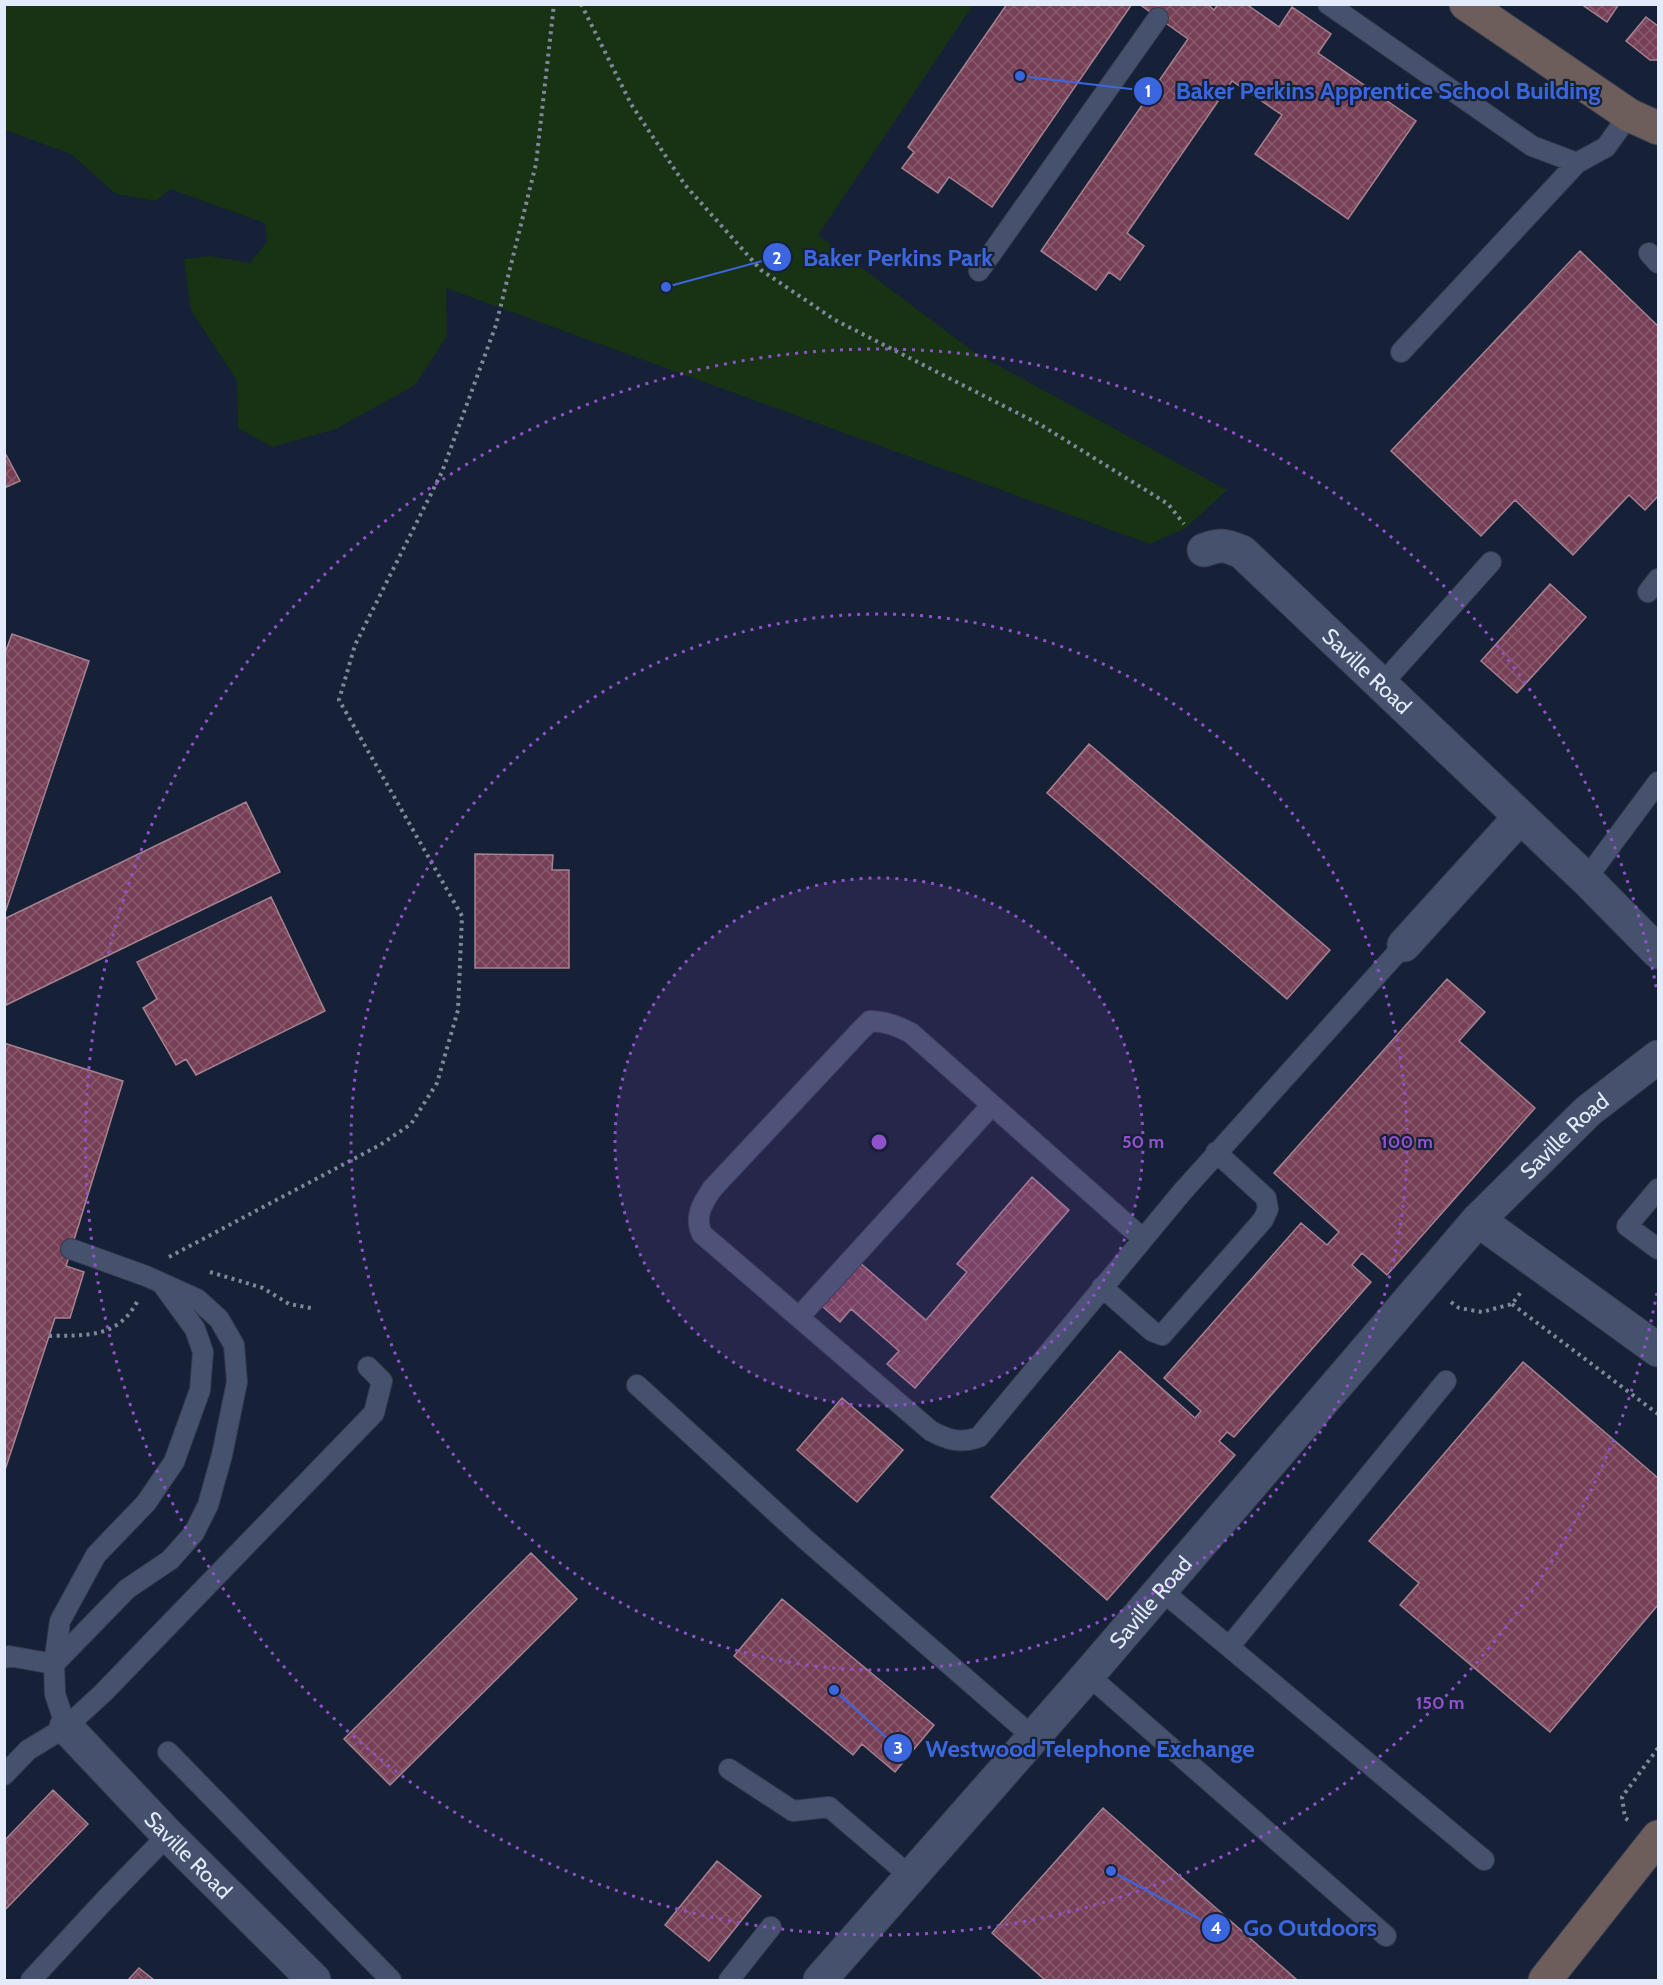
<svg xmlns="http://www.w3.org/2000/svg" width="1663" height="1985" viewBox="0 0 1663 1985" font-family="Cabin,sans-serif">
<style>
.green{fill:#173314}
.building{fill:url(#building-cross-hatch);stroke:#a68290;stroke-width:1.5}
.lines{fill:none;stroke-linecap:round;stroke-linejoin:round}
.lane-casing{stroke:#343a4f;stroke-width:22}
.street-casing{stroke:#343a4f;stroke-width:35}
.secondary-casing{stroke:#343a4f;stroke-width:35}
.path{stroke:#7f889b;stroke-width:4;stroke-dasharray:3 4.5;stroke-linecap:butt}
.lane{stroke:#46526d;stroke-width:20}
.street{stroke:#46526d;stroke-width:33}
.secondary{stroke:#6d5e5b;stroke-width:33}
.ring{fill:none;stroke:#9052cb;stroke-width:3;stroke-dasharray:3 6}
.labels{text-anchor:middle;dominant-baseline:central;stroke-width:4.5;stroke-linejoin:round;paint-order:stroke}
.street-label{font-size:22px;fill:#e3ebfb;stroke:#162037}
.centre{fill:#9052cb;stroke:#162037;stroke-width:3}
.ring-label{font-size:18px;text-anchor:middle;font-weight:bold;fill:#9052cb;stroke:#162037;stroke-width:4.5;stroke-linejoin:round;paint-order:stroke}
.leader{fill:none;stroke:#3b66dd;stroke-width:2}
.callout-dot{fill:#3b66dd;stroke:#162037;stroke-width:2}
.mark-label{font-size:18px;text-anchor:middle;font-weight:bold;fill:#fff}
.callout-label{font-size:24px;text-anchor:middle;font-weight:bold;fill:#3b66dd;stroke:#162037;stroke-width:4.5;stroke-linejoin:round;paint-order:stroke}
</style>
<defs>
<pattern id="building-cross-hatch" width="8" height="8" patternUnits="userSpaceOnUse" patternTransform="scale(1.5)"><rect width="8" height="8" fill="#763f56"/><path d="M0 0l8 8M0 8l8-8" fill="none" stroke="#895b6f"/></pattern>
</defs>
<rect width="100%" height="100%" fill="#162037"/>
<path class="green" d="M4,5H973L818,235L975,353L1227,490L1186,528L1150,544L446,288L447,336L415,385L336,429L272,447L238,428L237,381L191,310L184,259L210,256L250,263L267,242L265,223L170,189L156,201L116,194L71,154L5,130Z"/>
<path class="building" d="M1007,4H1132L992,207L949,177L938,193L902,168L914,152L908,147Z
M1139,4H1207L1214,10L1218,4H1246L1279,27L1292,7L1331,34L1318,53L1416,121L1348,219L1255,154L1282,115L1232,81L1127,233L1144,246L1120,280L1109,272L1096,290L1041,251L1188,39Z
M1581,4H1619L1607,22Z
M1646,17L1658,26V60H1650L1626,41Z
M1580,251L1658,326V496L1645,510L1629,495L1573,555L1515,500L1481,536L1391,451Z
M4,451L20,481L4,488Z
M1550,584L1586,617L1517,693L1481,661Z
M12,634L89,661L4,916V656Z
M1089,744L1330,950L1287,999L1047,793Z
M246,802L280,872L4,1006V919Z
M475,854L553,855L552,870H569V968H475Z
M271,897L325,1011L196,1075L186,1059L176,1065L143,1008L157,999L137,962Z
M1447,979L1485,1012L1459,1041L1535,1108L1387,1275L1362,1253L1352,1265L1371,1282L1234,1437L1227,1432L1219,1441L1235,1455L1107,1600L991,1497L1120,1351L1195,1418L1201,1411L1164,1378L1301,1223L1327,1245L1339,1232L1274,1173Z
M4,1043L123,1081L66,1266L84,1272L70,1318H55L4,1473Z
M1032,1177L1069,1210L915,1388L887,1364L899,1351L851,1309L840,1322L822,1306L859,1262L926,1320L967,1272L957,1264Z
M1523,1362L1658,1478V1605L1550,1732L1400,1605L1419,1583L1369,1541Z
M842,1398L903,1450L857,1502L797,1450Z
M531,1553L577,1599L390,1785L344,1739Z
M782,1599L934,1725L895,1772L862,1744L853,1755L734,1656Z
M53,1790L88,1824L4,1911V1841Z
M1103,1808L1297,1980H1045L992,1933Z
M717,1861L761,1896L709,1961L665,1925Z
M139,1968L154,1980H128Z"/>
<g class="lines">
<g class="lane-casing">
<path id="lane" d="M1328,4L1532,146L1577,163L1606,147L1629,115
M1649,253L1658,263
M979,271L1158,18
M1401,352L1577,163
M1648,592L1658,579
M1382,684L1491,562
M1586,879L1658,782
M1658,1189L1627,1226L1658,1249
M1142,1238L911,1033C898,1026 885,1021 870,1021L859,1032L712,1189C702,1204 694,1217 702,1234L931,1431C948,1440 961,1444 979,1437L1183,1191L1404,945
M1102,1287L1152,1331L1162,1335L1263,1220L1268,1209L1266,1198L1216,1152
M799,1317L992,1105
M637,1385L805,1539L1033,1737
M1161,1590L1484,1860
M1229,1647L1446,1381
M4,1658L9,1656L54,1664
M54,1664L127,1589L170,1560L194,1533L208,1505L222,1455L237,1382L234,1345L219,1319L197,1299L146,1276L71,1249
M1088,1675L1386,1936
M66,1727L55,1694L54,1664L60,1621L96,1555L146,1503L174,1462L200,1390L203,1352L195,1329L163,1285
M168,1752L391,1980
M729,1769L793,1811L829,1807L911,1877
M4,1775L28,1750L66,1727L103,1693L374,1413L382,1381L368,1367
M31,1980L105,1900L168,1835
M729,1980L771,1927"/>
</g>
<g class="street-casing">
<g id="street">
<path id="s1" d="M1204,550C1221,544 1225,545 1242,552L1586,879L1658,952"/>
<path d="M1404,945L1520,817"/>
<path d="M1478,1220L1658,1350"/>
<path id="s2" d="M66,1727L168,1835L314,1980"/>
<path id="s3" d="M820,1980L1088,1675L1478,1220L1588,1111L1658,1057"/>
</g>
</g>
<g class="secondary-casing">
<path id="secondary" d="M1466,4L1629,115L1658,128
M1545,1980L1658,1837"/>
</g>
<path class="path" d="M581,4L631,104L685,185L761,270L835,320L1041,425L1168,504L1184,524
M169,1257L380,1145L411,1124L437,1083L458,1010L462,916L339,700L355,645L442,472L496,325L536,164L554,4
M210,1272L263,1288L289,1304L311,1308
M1451,1302L1459,1308L1482,1312L1512,1304L1521,1292
M1512,1304L1658,1414
M49,1336C85,1335 117,1339 137,1302
M1628,1820L1625,1818L1622,1797L1658,1748"/>
<use href="#lane" class="lane"/>
<use href="#street" class="street"/>
<use href="#secondary" class="secondary"/>
</g>
<circle cx="879" cy="1142" r="264" fill="#9052cb" fill-opacity=".12"/>
<g class="ring">
<circle cx="879" cy="1142" r="264"/>
<circle cx="879" cy="1142" r="528"/>
<path d="M1657 1293A793 793 0 1 1 1657 991"/>
</g>
<g class="labels">
<g class="street-label">
<text stroke="none"><textPath href="#s1" startOffset="212">Saville Road</textPath></text>
<text stroke="none"><textPath href="#s3" startOffset="1126">Saville Road</textPath></text>
<text stroke="none"><textPath href="#s3" startOffset="502">Saville Road</textPath></text>
<text stroke="none"><textPath href="#s2" startOffset="177">Saville Road</textPath></text>
</g>
</g>
<circle cx="879" cy="1142" r="9" class="centre"/>
<g class="ring-label">
<text x="1143" y="1148">50 m</text>
<text x="1407" y="1148">100 m</text>
<text x="1440" y="1709">150 m</text>
</g>
<path class="leader" d="M1020 76L1148 91M666 287L777 257M834 1690L898 1748M1111 1871L1216 1928"/>
<g class="callout-dot">
<circle cx="1020" cy="76" r="6"/>
<circle cx="666" cy="287" r="6"/>
<circle cx="834" cy="1690" r="6"/>
<circle cx="1111" cy="1871" r="6"/>
<circle cx="1148" cy="91" r="15"/>
<circle cx="777" cy="257" r="15"/>
<circle cx="898" cy="1748" r="15"/>
<circle cx="1216" cy="1928" r="15"/>
</g>
<g class="mark-label">
<text x="1148" y="97">1</text>
<text x="777" y="264">2</text>
<text x="898" y="1754">3</text>
<text x="1216" y="1934">4</text>
</g>
<g class="callout-label">
<text x="1388" y="99">Baker Perkins Apprentice School Building</text>
<text x="898" y="266">Baker Perkins Park</text>
<text x="1090" y="1757">Westwood Telephone Exchange</text>
<text x="1310" y="1936">Go Outdoors</text>
</g>
<rect width="1663" height="1985" fill="none" stroke="#e3ebfb" stroke-width="12"/>
</svg>
